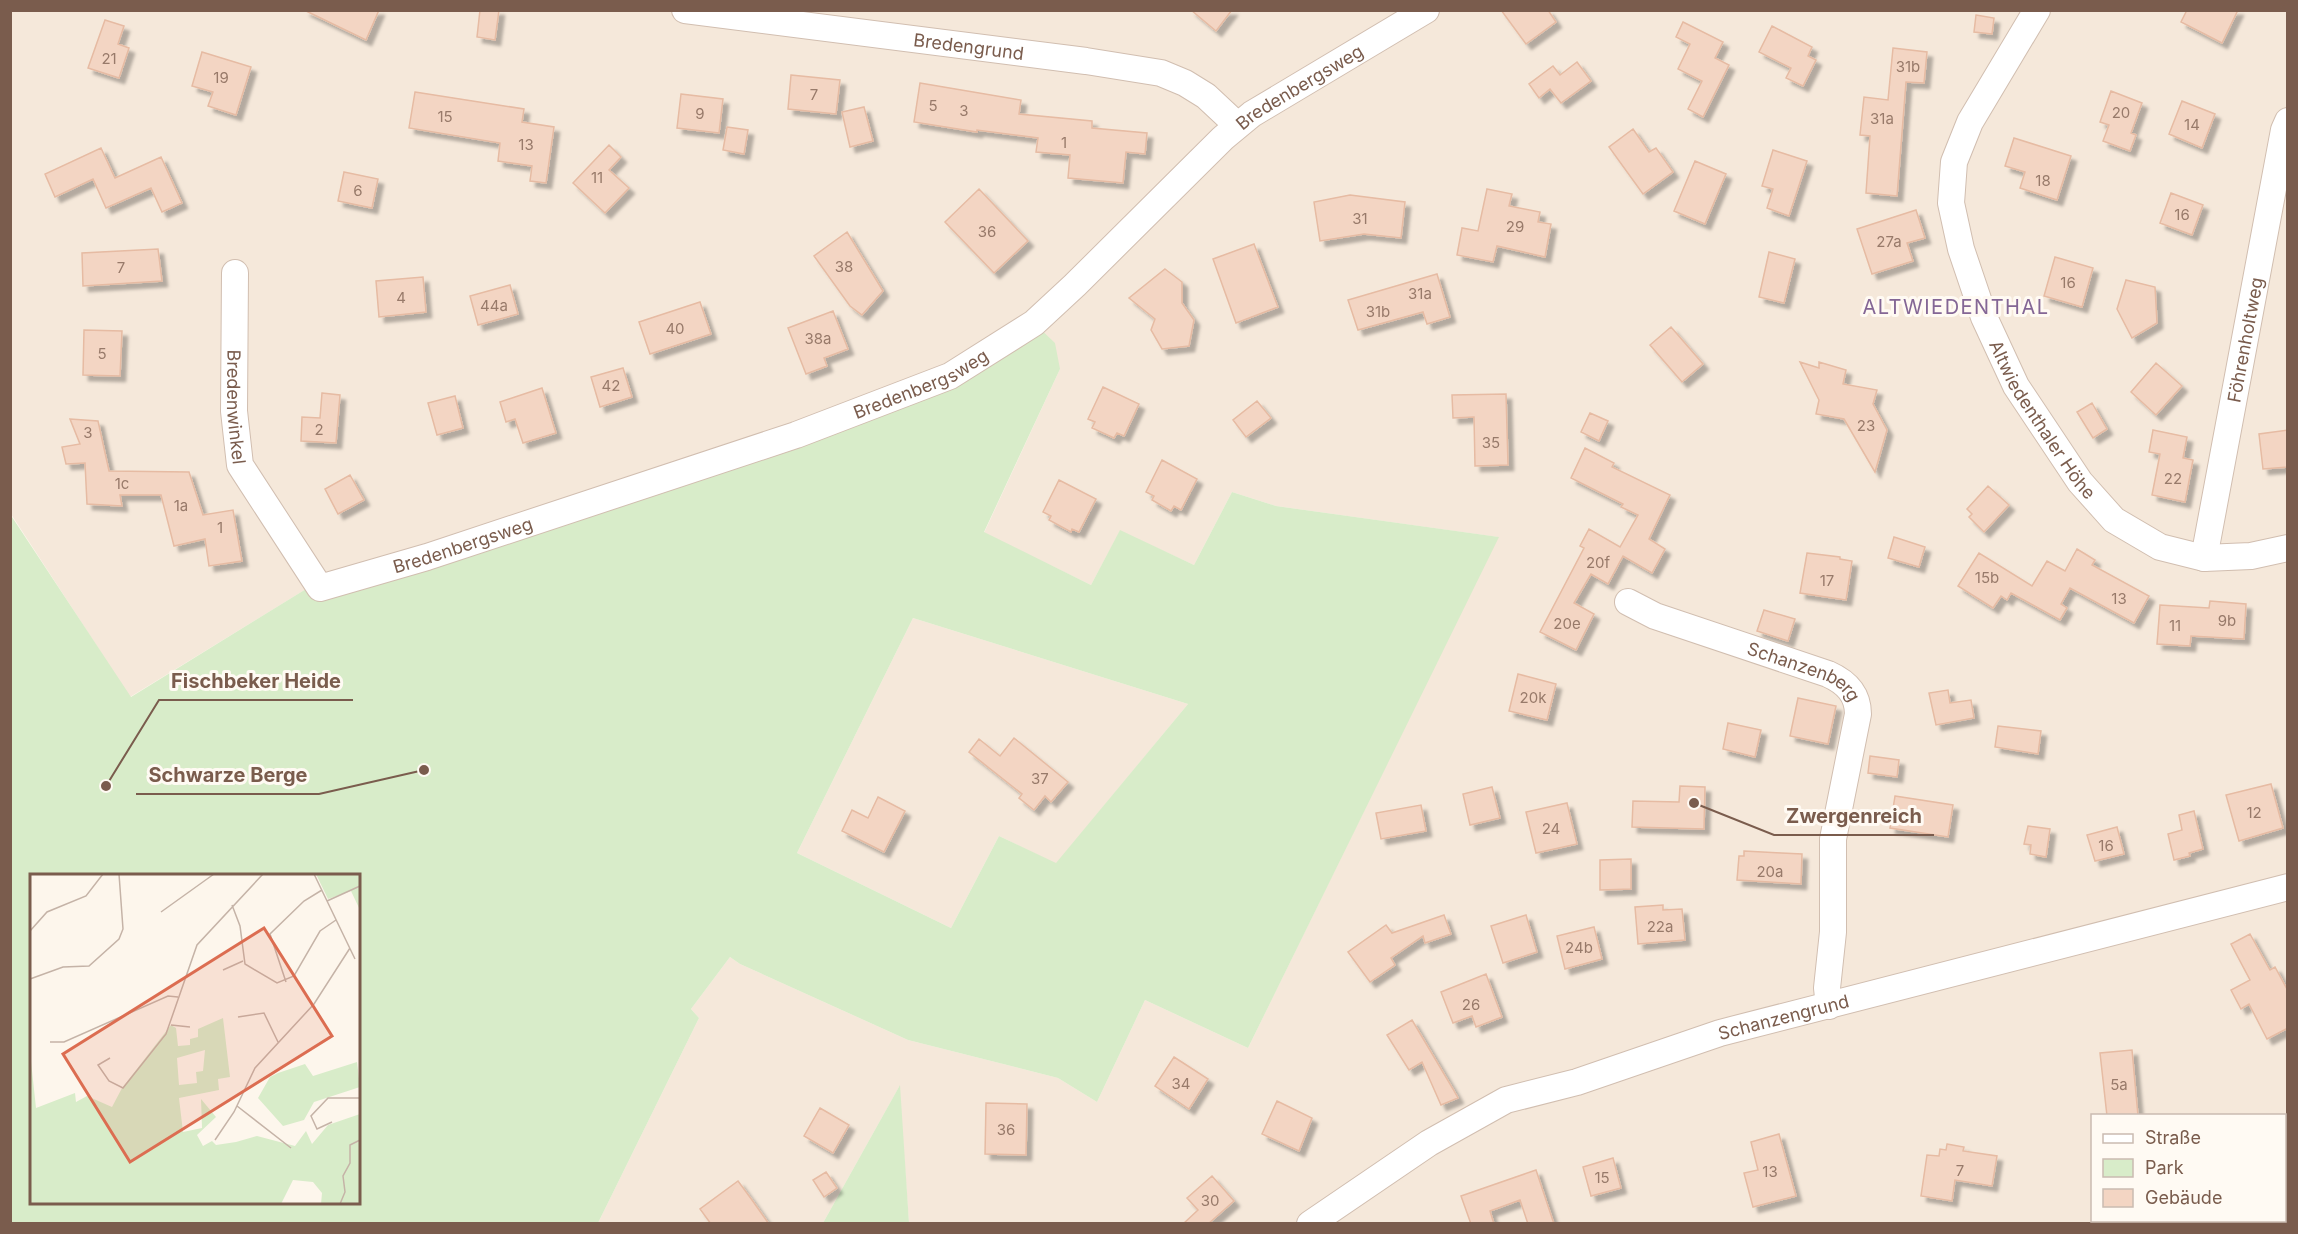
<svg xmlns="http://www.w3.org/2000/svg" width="2298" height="1234" viewBox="0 0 2298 1234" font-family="Inter,sans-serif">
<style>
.residential{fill:#f5e8da;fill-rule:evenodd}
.green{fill:#d8ecc9;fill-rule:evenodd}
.building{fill:#f3d5c3;stroke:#e6bba3;stroke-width:1.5;filter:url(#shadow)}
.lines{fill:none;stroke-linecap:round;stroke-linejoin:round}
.minor-casing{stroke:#d1beb0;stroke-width:28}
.minor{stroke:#fff;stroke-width:26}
.labels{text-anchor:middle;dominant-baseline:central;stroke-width:6;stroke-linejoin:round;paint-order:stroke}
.number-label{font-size:15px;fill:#987a6a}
.street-label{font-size:18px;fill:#7a5c4d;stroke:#fffaf3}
.neighbourhood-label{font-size:20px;letter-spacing:1.5px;fill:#846695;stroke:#fffaf3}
.inset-road{fill:none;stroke:#c5b3a7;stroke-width:1.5}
.view{fill:#dc6d51;fill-opacity:0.15;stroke:#dc6d51;stroke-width:3}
.inset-edge{fill:none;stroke:#7a5c4d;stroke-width:3}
.leader{fill:none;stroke:#7a5c4d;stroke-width:2}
.callout-dot{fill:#7a5c4d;stroke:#fffaf3;stroke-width:2}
.callout-label{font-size:20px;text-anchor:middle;font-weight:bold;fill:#7a5c4d;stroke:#fffaf3;stroke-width:6;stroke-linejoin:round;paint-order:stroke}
</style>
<defs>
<filter id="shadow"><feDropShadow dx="5.5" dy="5.5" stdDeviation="1.5" flood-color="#0004"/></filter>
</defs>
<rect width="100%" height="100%" fill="#fdf6ec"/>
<path class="residential" d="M10,11H2287V1223H909L899,1087L823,1223H598L699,1018L691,1009L730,957L740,964L908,1040L1058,1078L1097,1102L1145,1000L1248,1048L1498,537L1276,506L1232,492L1194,565L1120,531L1091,585L984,533L1060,369L950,376L306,589L130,697L11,514ZM2092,1116H2284V1220H2092Z
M913,618L1188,704L1056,864L999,836L951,928L797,853Z"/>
<path class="green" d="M1034,323L1055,343L1060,369L984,532L1091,585L1120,530L1194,565L1232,492L1276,506L1499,537L1248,1048L1145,1000L1097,1102L1058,1078L908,1040L740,964L730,957L691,1009L699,1018L598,1223L11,1224L10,514L131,697L306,589L950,376ZM913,618L1188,704L1056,863L999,836L951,928L797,853ZM32,876H358V1202H32Z
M900,1085L909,1223H823Z"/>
<path class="building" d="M304,10H379L366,40Z
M480,10H499L495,40L477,37Z
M1191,10H1232L1216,31Z
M1501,10H1548L1556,22L1526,44Z
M2187,10H2238L2222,43L2181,22Z
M1976,15L1994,18L1992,34L1974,32Z
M105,20L124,26L118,44L129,48L119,78L88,68Z
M1683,22L1723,42L1715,58L1729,65L1703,117L1688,109L1702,81L1678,69L1690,44L1676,37Z
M1772,26L1812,47L1808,56L1816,60L1803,86L1786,78L1791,68L1759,52Z
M1893,48L1927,52L1924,83L1906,82L1897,196L1866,193L1870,136L1860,135L1864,97L1888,100Z
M202,52L251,67L236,115L208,106L213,92L192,86Z
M1577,62L1591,81L1561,103L1550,89L1539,98L1529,84L1553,66L1560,75Z
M791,75L840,80L836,114L788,109Z
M920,83L1021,100L1019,114L1092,121V128L1147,133L1145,154L1126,152L1123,183L1068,178L1070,155L1036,152L1038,138L977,130V132L914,122Z
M2111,91L2142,103L2131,133L2136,135L2130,151L2103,141L2109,125L2100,122Z
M415,92L524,109L522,122L554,127L546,183L530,181L532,166L498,161L500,143L409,128Z
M681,94L723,99L719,133L677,128Z
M2182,101L2215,114L2202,148L2169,134Z
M864,107L873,141L850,147L842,112Z
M727,127L748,130L744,154L723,150Z
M1633,129L1649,152L1656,148L1673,172L1643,194L1609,147Z
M2014,138L2071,156L2057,200L2020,188L2025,172L2005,166Z
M609,145L621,157L609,170L629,188L605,213L573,183Z
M101,148L115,178L161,157L182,203L162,212L151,188L106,208L93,179L55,197L45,174Z
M1773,150L1807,161L1789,216L1767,208L1773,189L1762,186Z
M1695,161L1726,174L1705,224L1674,211Z
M344,172L378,179L372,208L338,201Z
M979,189L1028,241L994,273L945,222Z
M1487,189L1512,194L1509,206L1540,212L1538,222L1551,224L1545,257L1497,246L1493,262L1457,255L1462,228L1478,231Z
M2171,193L2203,205L2192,235L2160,223Z
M1350,195L1405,202L1401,238L1364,234L1320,241L1314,202Z
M1916,210L1925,238L1907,243L1913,261L1872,274L1857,229Z
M847,232L883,291L862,315L850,306L814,256Z
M1254,244L1278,307L1236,323L1213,259Z
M158,249L162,281L83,286L82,253Z
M1769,252L1795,259L1784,303L1759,297Z
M2055,257L2093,268L2082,307L2044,296Z
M1165,269L1182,282V303L1194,320L1189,346L1162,349L1151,330L1155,319L1129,298Z
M1437,274L1450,317L1427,324L1423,312L1358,330L1348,300Z
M423,277L426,312L379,317L376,281Z
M2126,280L2155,287L2157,323L2132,338L2117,309Z
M510,285L518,314L478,325L470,296Z
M700,302L711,334L650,354L639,322Z
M833,311L848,349L824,358L827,366L806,374L788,328Z
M1671,327L1703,364L1682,382L1650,345Z
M84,330L122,331L120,376L83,375Z
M1800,362L1819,368V362L1846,370L1843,384L1877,390L1873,404L1887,430L1875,472L1844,419L1816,414L1819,400Z
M2156,363L2182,386L2156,415L2131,392Z
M623,368L632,397L600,407L591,377Z
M1103,387L1139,404L1124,436L1117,433L1114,438L1092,428L1095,422L1088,419Z
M542,388L556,433L523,443L515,419L506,422L500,402Z
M322,393L340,395L336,443L301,441L302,417L320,418Z
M1506,394L1508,465L1475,466L1474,417L1453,418L1452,395Z
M455,396L463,428L437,435L428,403Z
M1257,401L1271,418L1246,437L1233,420Z
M2092,403L2107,429L2093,438L2077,412Z
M1590,413L1608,421L1599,441L1581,432Z
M70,419L98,421L109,471L189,472L203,515L233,510L242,561L209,566L205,539L174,546L161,495H120L122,506L87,504L85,463L66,464L62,447L80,444Z
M2153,430L2187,437L2183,458L2193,460L2185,502L2152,495L2160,454L2149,452Z
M2288,430V467L2263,469L2259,434Z
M1585,448L1614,463L1612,467L1670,495L1649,539L1665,549L1652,573L1623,556L1608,584L1591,574L1574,603L1594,614L1576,650L1540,632L1584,548L1580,546L1589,529L1620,547L1638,515L1621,507L1623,504L1571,478Z
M1162,460L1197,479L1181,510L1174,506L1171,511L1152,500L1154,496L1146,492Z
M350,475L364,500L338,514L325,489Z
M1059,480L1096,499L1079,532L1072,529L1071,532L1049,520L1051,516L1043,512Z
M1988,486L2009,505L1984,532L1969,517L1972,514L1967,509Z
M1894,537L1925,547L1919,567L1888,558Z
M2077,549L2095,560L2092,565L2149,596L2134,623L2070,588L2061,604L2067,608L2060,620L2011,593L2007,600L2001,596L1993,608L1958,586L1979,553L2032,586L2047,561L2065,571Z
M1807,553L1840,557V559L1852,561L1846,600L1800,593Z
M2210,601L2246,604L2244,639L2191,636L2190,646L2157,644L2160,605L2209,608Z
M1764,610L1795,619L1788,641L1757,631Z
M1518,674L1556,684L1547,720L1509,711Z
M1948,690L1950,703L1971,700L1974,718L1936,725L1929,693Z
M1798,698L1836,706L1828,744L1790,736Z
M1728,723L1761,730L1755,757L1723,749Z
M1998,726L2041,731L2038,754L1995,747Z
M1014,738L1068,782L1051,802L1045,796L1034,810L1019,798L1022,794L969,752L979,739L1000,756Z
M1870,756L1899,760L1897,777L1868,773Z
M2271,784L2283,828L2239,841L2226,795Z
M1680,786L1705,787L1704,829L1632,827L1633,801L1679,802Z
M1492,787L1500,818L1470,825L1463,794Z
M1895,796L1953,805L1948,837L1890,828Z
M878,797L905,811L884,852L842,831L852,810L868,818Z
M1567,803L1577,844L1536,853L1526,812Z
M1421,805L1426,831L1381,839L1376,813Z
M2194,811L2203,849L2189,853L2190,856L2174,860L2168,834L2182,830L2179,815Z
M2028,826L2050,829L2046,857L2030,854L2031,845L2024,844Z
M2117,827L2124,854L2095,861L2087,835Z
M1744,851L1802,854L1801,884L1737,880L1739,856H1744Z
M1631,859V889L1600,890V860Z
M1663,905V910L1682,909L1685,940L1638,944L1635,907Z
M1444,915L1451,934L1425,943L1423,936L1391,958L1395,965L1370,982L1348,952L1386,925L1392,933Z
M1526,915L1537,952L1503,963L1491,926Z
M1594,927L1602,959L1565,969L1557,936Z
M2250,934L2270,970L2275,967L2288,991V1028L2267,1039L2249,1004L2241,1009L2231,990L2250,980L2231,944Z
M1486,974L1502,1017L1476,1027L1472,1016L1453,1023L1441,992Z
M1412,1020L1453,1089L1458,1098L1441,1105L1422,1062L1409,1070L1387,1035Z
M2132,1050L2138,1116H2107L2100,1053Z
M1174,1057L1208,1079L1189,1109L1155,1086Z
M1277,1101L1312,1118L1299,1151L1262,1134Z
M986,1103L1027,1104L1026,1155L985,1154Z
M820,1108L849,1125L833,1153L804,1136Z
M1779,1134L1796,1196L1753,1207L1744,1173L1758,1170L1751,1142Z
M1947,1144L1964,1147L1963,1151L1997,1156L1992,1186L1955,1180L1952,1201L1921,1196L1927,1155L1939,1156L1940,1149L1946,1150Z
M1613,1158L1621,1188L1591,1196L1583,1167Z
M1536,1170L1554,1224H1528L1520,1200L1490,1211L1494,1224H1471L1461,1196Z
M826,1172L837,1188L824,1197L813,1180Z
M1212,1176L1234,1201L1208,1224H1183L1198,1210L1187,1198Z
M738,1181L752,1200L769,1224H711L700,1209Z"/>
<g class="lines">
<g class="minor-casing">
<g id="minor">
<path id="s1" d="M685,10L1086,61L1161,73L1185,83L1206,96L1237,125"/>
<path id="s2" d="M2037,10L1970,122L1954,162L1951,203L1961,249L1984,317L2016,386L2080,482L2114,520L2160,547L2204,558L2251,556L2288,548"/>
<path id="s3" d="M235,273L234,411L240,465L320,588L427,557L796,435L950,376L1034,323L1075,285L1223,138L1252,114L1426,10"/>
<path id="s4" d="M2204,558L2284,130L2288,121"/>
<path id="s5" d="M1628,602L1655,616L1828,674C1846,682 1858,694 1858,714L1833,839V932L1827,988L1829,1006"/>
<path id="s6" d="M1310,1224L1429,1143L1506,1100L1577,1082L1720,1033L2288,887"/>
</g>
</g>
<use href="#minor" class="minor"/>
</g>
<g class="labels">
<g class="number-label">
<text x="109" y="58">21</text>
<text x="1908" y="66">31b</text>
<text x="221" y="77">19</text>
<text x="814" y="94">7</text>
<text x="933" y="105">5</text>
<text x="964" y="110">3</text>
<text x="2121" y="112">20</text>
<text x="700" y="113">9</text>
<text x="445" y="116">15</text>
<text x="1882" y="118">31a</text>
<text x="2192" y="124">14</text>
<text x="1064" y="142">1</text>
<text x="526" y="144">13</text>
<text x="597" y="177">11</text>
<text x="2043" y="180">18</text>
<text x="358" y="190">6</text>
<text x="2182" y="214">16</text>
<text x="1360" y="218">31</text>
<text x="1515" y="226">29</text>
<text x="987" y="231">36</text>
<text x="1889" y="241">27a</text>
<text x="844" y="266">38</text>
<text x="121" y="267">7</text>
<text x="2068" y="282">16</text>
<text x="1420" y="293">31a</text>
<text x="401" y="297">4</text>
<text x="494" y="305">44a</text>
<text x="1378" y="311">31b</text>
<text x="675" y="328">40</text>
<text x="818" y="338">38a</text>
<text x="102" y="353">5</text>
<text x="611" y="385">42</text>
<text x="1866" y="425">23</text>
<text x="319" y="429">2</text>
<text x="88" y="432">3</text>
<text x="1491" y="442">35</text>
<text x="2173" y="478">22</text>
<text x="122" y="483">1c</text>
<text x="181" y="505">1a</text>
<text x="220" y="527">1</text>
<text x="1598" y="562">20f</text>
<text x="1987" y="577">15b</text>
<text x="1827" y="580">17</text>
<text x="2119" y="598">13</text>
<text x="2227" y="620">9b</text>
<text x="1567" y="623">20e</text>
<text x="2175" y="625">11</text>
<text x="1533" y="697">20k</text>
<text x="1040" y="778">37</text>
<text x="2254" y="812">12</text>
<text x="1551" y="828">24</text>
<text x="2106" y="845">16</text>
<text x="1770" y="871">20a</text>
<text x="1660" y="926">22a</text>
<text x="1579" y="947">24b</text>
<text x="1471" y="1004">26</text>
<text x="1181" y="1083">34</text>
<text x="2119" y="1084">5a</text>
<text x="1006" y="1129">36</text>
<text x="1960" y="1170">7</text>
<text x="1770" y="1171">13</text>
<text x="1602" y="1177">15</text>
<text x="1210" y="1200">30</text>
</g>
<g class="street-label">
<text stroke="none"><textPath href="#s1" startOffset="286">Bredengrund</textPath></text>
<text stroke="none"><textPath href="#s3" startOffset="1460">Bredenbergsweg</textPath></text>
<text stroke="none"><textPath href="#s4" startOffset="222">Föhrenholtweg</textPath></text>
<text stroke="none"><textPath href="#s3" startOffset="974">Bredenbergsweg</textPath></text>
<text stroke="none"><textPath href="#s3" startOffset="134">Bredenwinkel</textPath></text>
<text stroke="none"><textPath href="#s2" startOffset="452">Altwiedenthaler Höhe</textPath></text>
<text stroke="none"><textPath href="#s3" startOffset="488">Bredenbergsweg</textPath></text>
<text stroke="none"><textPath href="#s5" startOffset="190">Schanzenberg</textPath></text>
<text stroke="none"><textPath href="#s6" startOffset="522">Schanzengrund</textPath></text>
</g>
<g class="neighbourhood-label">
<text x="1956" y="307">ALTWIEDENTHAL</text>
</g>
</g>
<g transform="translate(30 874)">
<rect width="330" height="330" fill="#fdf6ec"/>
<path d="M286,0H330V36L321,17L298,25ZM193,144L200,203L188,205L189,216L149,224L153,258L172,254L171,225L186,243L167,261L173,272L182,267L186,271L206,268L227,262L265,272L276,257L282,270L298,251L330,240V330H291L292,319L283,308L263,306L251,330H0V178L6,234L45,219L46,228L57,222L82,233L92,214L141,151L146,154L148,172L160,171V165L168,163V155ZM175,176L173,197L166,198L167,209L149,211L147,184ZM327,188L330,213L284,228L274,246L253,252L228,224L240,203L248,199L275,190L283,202Z" fill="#d8ecc9" fill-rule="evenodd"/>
<path class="inset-road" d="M284,0L325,85M297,27L330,12M202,31L210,52L215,90L247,109L264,102L290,57L306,46M131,38L184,0M0,57L17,38L56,22L73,0M193,96L213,87M0,105L33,93L59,92L89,65L93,55L89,0M256,108L240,60L274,27L292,16M208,143L234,139L248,168M141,151L160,153M20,168H34L138,122L148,123M80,184L68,191L79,207L93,214L136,160L167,71L233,0M207,232L261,274M302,248L287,255L281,242L298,224H330M185,266L204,238L225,194L284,130L320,74M310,330L315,318L313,302L320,289V271L330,266"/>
<path class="view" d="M234,54L302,162L100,288L33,180Z"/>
<rect width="330" height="330" class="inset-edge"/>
</g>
<path class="leader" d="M106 786L159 700H353M424 770L319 794H136M1694 803L1774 835H1934"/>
<g class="callout-dot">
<circle cx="106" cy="786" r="6"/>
<circle cx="424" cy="770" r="6"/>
<circle cx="1694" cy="803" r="6"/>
</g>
<g class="callout-label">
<text x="256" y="688">Fischbeker Heide</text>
<text x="228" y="782">Schwarze Berge</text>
<text x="1854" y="823">Zwergenreich</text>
</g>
<rect width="2298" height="1234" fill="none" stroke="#7a5c4d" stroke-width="24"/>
<rect x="2091" y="1114" width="195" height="108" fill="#fffaf3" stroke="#cabbb1" stroke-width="1.5"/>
<rect x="2103" y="1134" width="30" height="9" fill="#ffffff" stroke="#cabbb1" stroke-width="1.5"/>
<text x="2145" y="1144" font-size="18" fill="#7a5c4d">Straße</text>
<rect x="2103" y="1159" width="30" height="18" fill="#d8ecc9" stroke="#cabbb1" stroke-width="1.5"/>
<text x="2145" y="1174" font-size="18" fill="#7a5c4d">Park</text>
<rect x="2103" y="1189" width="30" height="18" fill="#f3d5c3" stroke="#cabbb1" stroke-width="1.5"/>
<text x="2145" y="1204" font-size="18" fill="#7a5c4d">Gebäude</text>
</svg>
